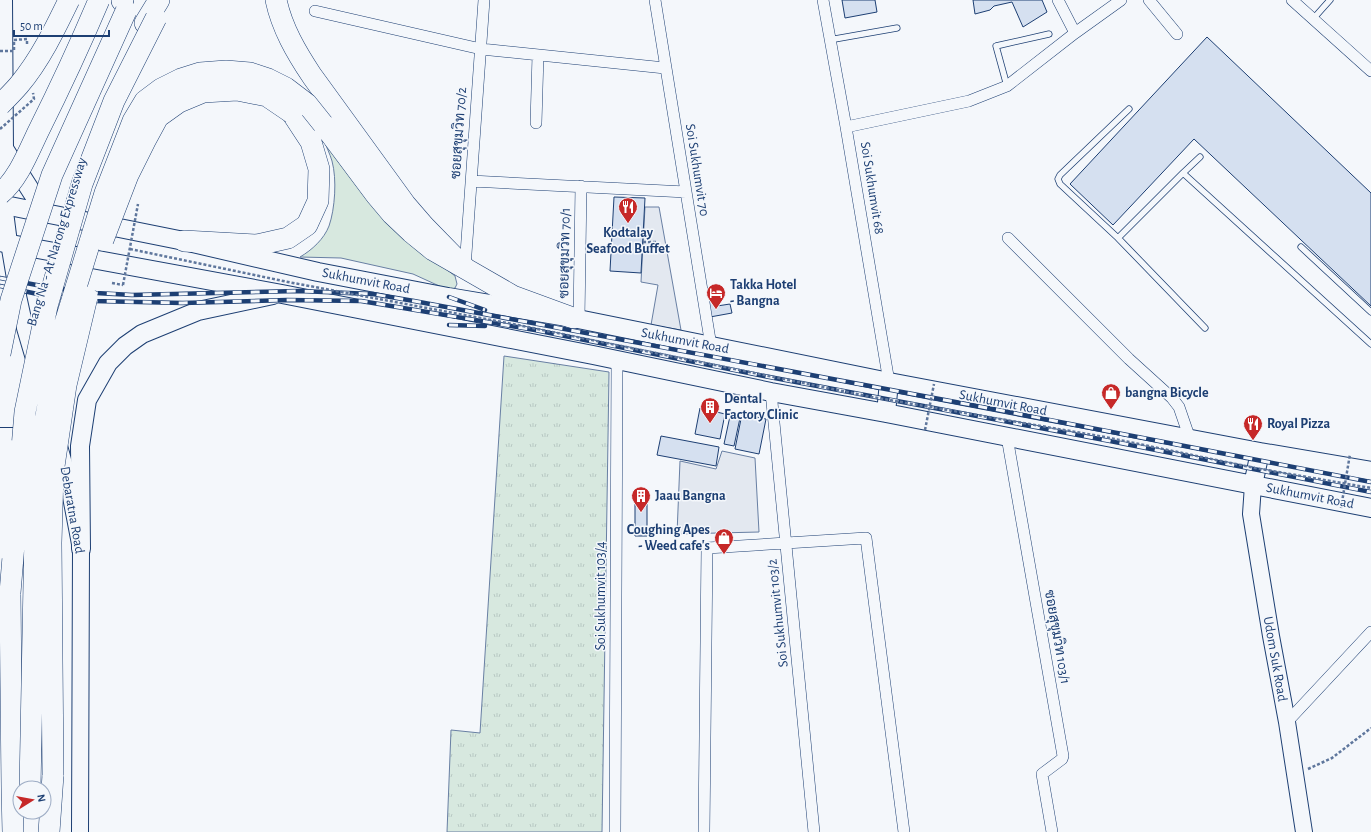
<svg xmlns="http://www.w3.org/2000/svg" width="1371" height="832" viewBox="0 0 1371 832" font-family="'Alegreya Sans',Sarabun,sans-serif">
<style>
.grass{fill:url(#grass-tufts);stroke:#687fa3}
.park{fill:#d7e8df;stroke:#687fa3}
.parking{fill:#e3e8f0;stroke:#687fa3}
.building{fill:#d5e0f0;stroke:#1d3f73}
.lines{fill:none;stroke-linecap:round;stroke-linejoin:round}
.lane-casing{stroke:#1d3f73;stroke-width:7}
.street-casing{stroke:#1d3f73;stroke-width:12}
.secondary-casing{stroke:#1d3f73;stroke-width:18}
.primary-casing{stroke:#1d3f73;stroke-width:20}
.highway-casing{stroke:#1d3f73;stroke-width:22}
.path{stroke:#5e769c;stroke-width:2.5;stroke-dasharray:3 2;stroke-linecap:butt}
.lane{stroke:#f4f7fb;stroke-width:5.5}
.street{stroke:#f4f7fb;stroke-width:11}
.secondary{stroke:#f4f7fb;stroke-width:16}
.primary{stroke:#f4f7fb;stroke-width:18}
.highway{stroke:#f4f7fb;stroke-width:21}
.rail-casing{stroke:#1d3f73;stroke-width:4.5}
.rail{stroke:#f4f7fb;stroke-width:3;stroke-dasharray:9;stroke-linecap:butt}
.highway-bridge-casing{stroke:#1d3f73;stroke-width:22;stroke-linecap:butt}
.path-bridge{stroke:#5e769c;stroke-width:2.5;stroke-dasharray:3 2;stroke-linecap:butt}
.highway-bridge{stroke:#f4f7fb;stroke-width:21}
.labels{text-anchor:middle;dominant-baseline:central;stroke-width:3;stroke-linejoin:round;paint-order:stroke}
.street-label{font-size:14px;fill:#1d3f73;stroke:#f4f7fb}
.poi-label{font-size:14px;font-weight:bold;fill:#1d3f73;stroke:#f4f7fb;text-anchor:start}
</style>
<defs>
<pattern id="grass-tufts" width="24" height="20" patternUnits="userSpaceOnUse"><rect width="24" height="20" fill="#d7e8df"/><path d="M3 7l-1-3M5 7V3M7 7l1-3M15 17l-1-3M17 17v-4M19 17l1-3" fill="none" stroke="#b8c8c3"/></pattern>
</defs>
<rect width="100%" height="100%" fill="#f4f7fb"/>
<path class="grass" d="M504,356L609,372L602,832H447L451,730L480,733Z"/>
<path class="park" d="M323,138L405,237L455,276L457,284L455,288L448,290L413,274L341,258L300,257C312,250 324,239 329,226C335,209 337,179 332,161C330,154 326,146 323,138Z"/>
<path class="parking" d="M645,207H659L681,330L651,325L658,285L641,282Z
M722,451L755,458L759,532L677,534L680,461L716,469Z"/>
<path class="building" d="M842,0H875L877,12L845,18Z
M973,0H1042L1047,12L1023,27L1012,2L994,6L990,10L975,14Z
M1207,37L1371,193V306L1194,139L1113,225L1070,184Z
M614,197L645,198L641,273L610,271Z
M715,295L717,306L730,304L732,313L710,317L706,297Z
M700,408L725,414L720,439L695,434Z
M742,414L766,419L759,454L735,449Z
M730,416L740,418L734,446L724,444Z
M661,436L719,447L716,466L657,455Z
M635,490H647V536H635Z"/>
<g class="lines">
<g class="lane-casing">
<path id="lane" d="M1313,19L1330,0
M829,40L897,28
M1007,86L996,46L1049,34
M1183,173L1200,157
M1118,238L1060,184L1058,179L1060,175L1129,109
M1301,247L1371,312
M1205,328L1118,238L1183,173L1371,344"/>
</g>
<g class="street-casing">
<path id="street" d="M655,0L711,346
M823,0L846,127L889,382
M1058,0L1075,33
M1149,0L1177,34
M1292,0L1371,71
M315,11L481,49L665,68
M536,123L538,55
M846,127L969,101L1007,86L1075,33L1121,0
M471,181L686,192
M1008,238L1129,359L1172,398L1179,407L1190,439
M465,268L484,0
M579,319L581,186
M771,392L814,832
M1007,437L1063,756L1062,759L1042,774L1052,832
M1287,722L1371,632
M615,832L617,360
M704,832L707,548L866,538L904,832"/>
</g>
<g class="secondary-casing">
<path id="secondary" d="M4,0L5,150L4,204L9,243L18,296L25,328L35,362
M0,436H20L33,441
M59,446L66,471L81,549L80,832
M1253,485L1251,514L1271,636L1287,722L1304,832"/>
</g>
<g class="primary-casing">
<path id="primary" d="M5,150L45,213
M0,204L184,241L318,272L448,297L573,318L889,382L1260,452L1371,471
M0,242L282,294L593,355L771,392L886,413L1371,508
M886,413L889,382
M1253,485L1260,452
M81,549L80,446L87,400L108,363L125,346L142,334L198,311L273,295"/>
</g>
<g class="highway-casing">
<path id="highway" d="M276,0C282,28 296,52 312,76L405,204L424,226L465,268
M122,1L123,0
M145,23L159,0
M323,124L376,195L392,214L411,232L433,250L513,296L573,318
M184,241L257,245L288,238L307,225L318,201L319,169L311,142L292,113
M10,593L12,788L13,832
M49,832L53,775"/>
</g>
<path class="path" d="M643,242H656
M112,283L123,285
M1308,769L1332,758L1371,728"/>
<use href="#lane" class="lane"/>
<use href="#street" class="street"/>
<use href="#secondary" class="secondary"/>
<use href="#primary" class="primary"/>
<use href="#highway" class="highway"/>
<g class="rail-casing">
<path id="rail" d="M0,278L47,287L96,293L132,295L299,291L373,294L414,301L993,409L1371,482
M0,286L42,295L93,301L183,303L287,300L361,301L535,330L764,376L1110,441L1371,492
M449,297L485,310
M449,325L485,326"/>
</g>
<use href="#rail" class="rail"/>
<g class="highway-bridge-casing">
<path id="highway-bridge" d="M0,105C6,99 13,92 19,85C40,60 55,29 69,0
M0,194C18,179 28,153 38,132C60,88 80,45 99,0
M103,240L128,175L145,141L158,117L179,102L203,92L237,90L267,96L292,113
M0,354L11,300L52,175L126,11
M0,548L2,507L8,450
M10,593L25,412L47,306L82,184L114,101L156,18
M53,775L51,543L53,473L66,385L87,297
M30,788L35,531L41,443L60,339L105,193L133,121L145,101L161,89L181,79L200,73L226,71L250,73L268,79L286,88L307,104L323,124"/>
</g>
<path class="path-bridge" d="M0,51H14V40L27,39V44
M0,129L34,99L33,93
M130,249L288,282L518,325L872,397L1105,437L1255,468L1371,488
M123,285L138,204
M925,430L934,384
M1341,508L1350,454"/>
<use href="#highway-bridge" class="highway-bridge"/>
</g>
<defs>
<g id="restaurant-pin" transform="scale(1)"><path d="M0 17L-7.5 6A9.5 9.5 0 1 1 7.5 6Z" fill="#c62828" stroke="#f4f7fb"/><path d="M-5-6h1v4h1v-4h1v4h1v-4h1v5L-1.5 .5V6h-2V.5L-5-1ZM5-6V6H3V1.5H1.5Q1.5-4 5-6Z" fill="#fff"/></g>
<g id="hotel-pin" transform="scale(1)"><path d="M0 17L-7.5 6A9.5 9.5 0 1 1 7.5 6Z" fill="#c62828" stroke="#f4f7fb"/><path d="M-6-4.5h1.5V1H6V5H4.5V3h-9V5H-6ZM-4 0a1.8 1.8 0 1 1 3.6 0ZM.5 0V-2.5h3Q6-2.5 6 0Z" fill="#fff"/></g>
<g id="shop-pin" transform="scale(1)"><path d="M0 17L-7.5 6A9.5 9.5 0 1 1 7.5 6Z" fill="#c62828" stroke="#f4f7fb"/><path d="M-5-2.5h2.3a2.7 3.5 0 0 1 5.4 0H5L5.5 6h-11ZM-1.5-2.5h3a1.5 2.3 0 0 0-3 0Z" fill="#fff"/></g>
<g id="building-pin" transform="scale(1)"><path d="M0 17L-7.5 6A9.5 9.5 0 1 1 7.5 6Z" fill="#c62828" stroke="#f4f7fb"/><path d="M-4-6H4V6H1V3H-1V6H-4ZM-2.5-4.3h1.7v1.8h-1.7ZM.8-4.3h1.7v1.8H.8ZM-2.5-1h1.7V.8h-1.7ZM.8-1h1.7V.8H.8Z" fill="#fff"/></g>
</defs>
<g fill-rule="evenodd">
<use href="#restaurant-pin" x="628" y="207"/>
<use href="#hotel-pin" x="716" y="293"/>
<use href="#shop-pin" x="1111" y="393"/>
<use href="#building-pin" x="710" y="407"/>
<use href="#restaurant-pin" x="1253" y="424"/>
<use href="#building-pin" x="641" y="496"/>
<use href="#shop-pin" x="724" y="538"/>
</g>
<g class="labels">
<g class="street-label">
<text transform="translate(459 133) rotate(-86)">ซอยสุขุมวิท 70/2</text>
<text transform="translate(697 170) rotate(81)">Soi Sukhumvit 70</text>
<text transform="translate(872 188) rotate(81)">Soi Sukhumvit 68</text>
<text transform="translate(57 242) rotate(-73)">Bang Na - At Narong Expressway</text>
<text transform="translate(565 253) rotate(-89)">ซอยสุขุมวิท 70/1</text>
<text transform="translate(366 281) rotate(11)">Sukhumvit Road</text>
<text transform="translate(685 341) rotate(11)">Sukhumvit Road</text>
<text transform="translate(1003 403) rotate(11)">Sukhumvit Road</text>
<text transform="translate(1310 496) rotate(11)">Sukhumvit Road</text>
<text transform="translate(72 510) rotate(80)">Debaratna Road</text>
<text transform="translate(601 596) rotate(-90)">Soi Sukhumvit 103/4</text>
<text transform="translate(778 613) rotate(-96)">Soi Sukhumvit 103/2</text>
<text transform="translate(1057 637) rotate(80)">ซอยสุขุมวิท 103/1</text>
<text transform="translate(1275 659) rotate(80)">Udom Suk Road</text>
</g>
<g class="poi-label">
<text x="628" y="233" text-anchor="middle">Kodtalay<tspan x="628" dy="16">Seafood Buffet</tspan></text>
<text x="730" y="285">Takka Hotel<tspan x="730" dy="16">- Bangna</tspan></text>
<text x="1125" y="393">bangna Bicycle</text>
<text x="724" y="399">Dental<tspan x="724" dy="16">Factory Clinic</tspan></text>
<text x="1267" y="424">Royal Pizza</text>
<text x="655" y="496">Jaau Bangna</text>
<text x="710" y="530" text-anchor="end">Coughing Apes<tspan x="710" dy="16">- Weed cafe's</tspan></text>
</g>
</g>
<g transform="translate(32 800) rotate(79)"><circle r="19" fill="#f4f7fb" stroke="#9eadc5"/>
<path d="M0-3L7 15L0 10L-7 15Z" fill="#c62828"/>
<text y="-6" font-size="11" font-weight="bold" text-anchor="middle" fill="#1d3f73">N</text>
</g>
<path d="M14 30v6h95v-6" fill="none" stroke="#1d3f73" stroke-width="2"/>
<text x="20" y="30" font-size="12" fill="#1d3f73" stroke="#f4f7fb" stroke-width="3" paint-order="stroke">50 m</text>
</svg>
